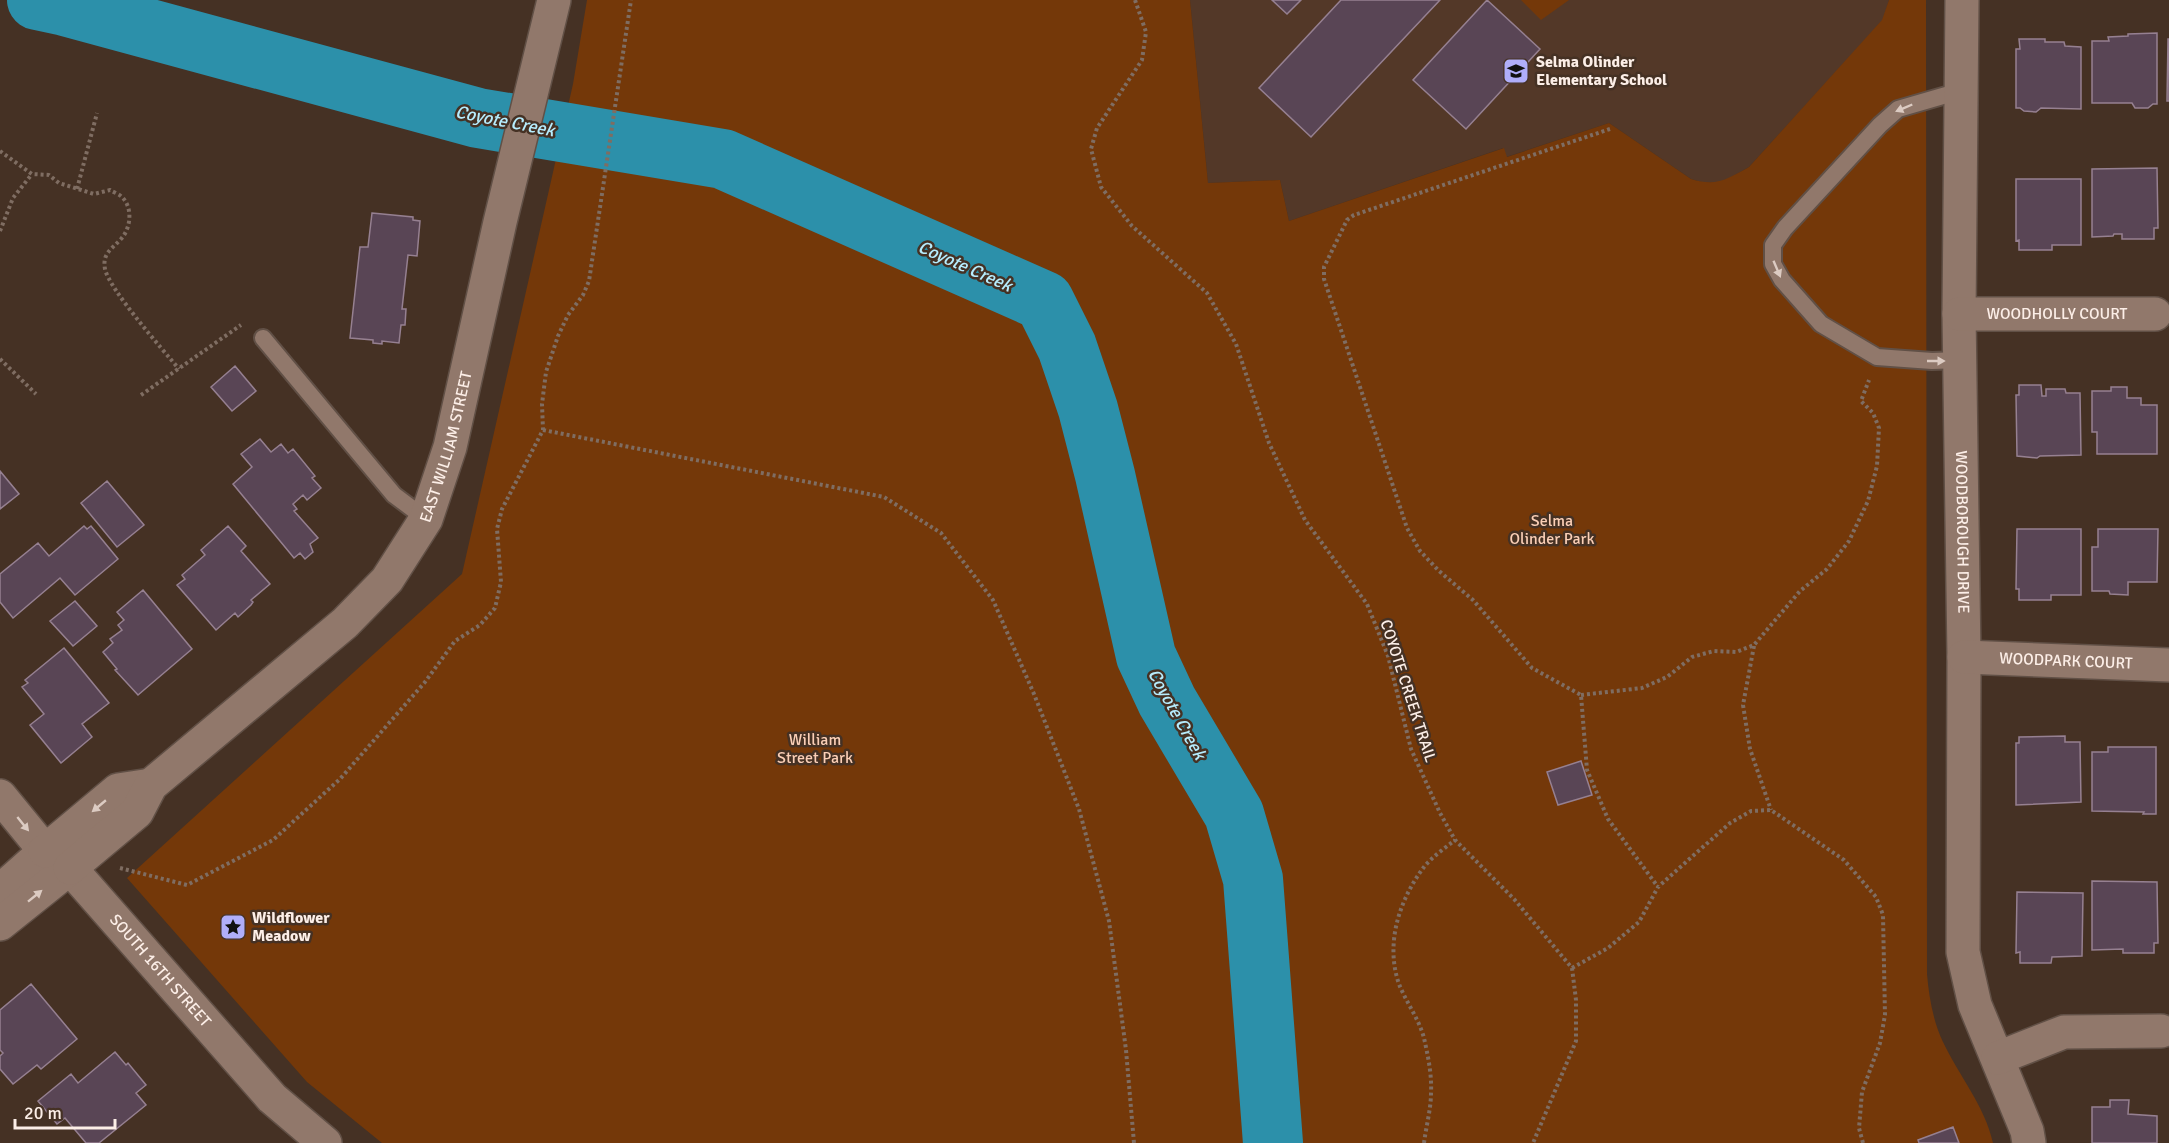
<svg xmlns="http://www.w3.org/2000/svg" width="2169" height="1143" viewBox="0 0 2169 1143" font-family="Signika,sans-serif">
<style>
.built{fill:#533828}
.green{fill:#743809}
.lines{fill:none;stroke-linecap:round;stroke-linejoin:round}
.river{stroke:#2c90aa;stroke-width:60}
.building{fill:#594555;stroke:#968091;stroke-width:1.5}
.service-casing{stroke:#615046;stroke-width:20}
.minor-casing{stroke:#615046;stroke-width:36}
.tertiary-casing{stroke:#615046;stroke-width:36}
.path{stroke:#7f6d62;stroke-width:4;stroke-dasharray:3 3;stroke-linecap:butt}
.service{stroke:#91786b;stroke-width:16}
.minor{stroke:#91786b;stroke-width:33}
.tertiary{stroke:#91786b;stroke-width:33}
.oneway{fill:#dccbc2}
.labels{text-anchor:middle;dominant-baseline:central;stroke-width:5;stroke-linejoin:round;paint-order:stroke}
.poi-label{font-size:16px;font-weight:bold;fill:#fceee7;stroke:#453124;text-anchor:start}
.street-label{font-size:16px;fill:#fceee7;stroke:#453124}
.park-label{font-size:16px;fill:#fbcfb6;stroke:#453124}
.water-label{font-size:18px;font-style:italic;fill:#b6edfe;stroke:#453124}
</style>
<rect width="100%" height="100%" fill="#453124"/>
<path class="built" d="M1190,0H1889L1883,20L1749,167L1723,182L1705,183L1691,179L1609,123L1506,157L1503,148L1289,221L1280,180L1208,183Z"/>
<path class="green" d="M587,0H1190L1208,183L1280,180L1289,221L1504,148L1507,157L1609,123L1691,179C1717,187 1727,179 1749,167L1882,20L1889,0H1926L1927,974C1929,997 1933,1021 1943,1042C1959,1076 1985,1106 1993,1143H382L307,1082L127,878L462,574L573,84Z
M1521,0H1569L1541,20Z"/>
<g class="lines">
<path class="river" d="M37,0L65,6L478,118L723,159L1044,301L1067,347L1088,409L1105,475L1146,656L1167,701L1234,814L1253,879L1273,1143"/>
</g>
<path class="building" d="M1272,0H1301L1287,14Z
M1341,0H1440L1311,137L1259,88Z
M1487,0L1540,49L1466,129L1413,80Z
M2157,33V104H2153L2148,108H2135L2132,103H2092V41H2109L2108,37L2128,36V34Z
M2019,39H2045V42H2064L2065,46L2081,47V109L2041,108L2036,112L2024,111L2020,108H2016V49H2020Z
M2168,39H2169V101H2167Z
M2157,168L2158,228H2154V239H2122V234H2114L2113,236L2092,237V169Z
M2016,179H2081V245H2052V250H2019V240L2016,241Z
M372,213L413,217V220L420,221L417,256L408,255L402,309H406L405,325H401L399,343L382,341V344L373,343V340L350,338L360,247H368Z
M235,366L256,391L232,411L211,387Z
M2019,385H2041L2042,396H2046V389H2065L2066,393H2080L2081,455L2040,456L2037,458L2017,456L2016,395H2019Z
M2111,387H2127V398H2141V405H2157V454H2097V432H2092V391H2111Z
M260,439L271,452L281,444L288,453L293,449L315,476L312,478L321,488L307,500L303,495L293,504L297,509L294,511L318,538L310,544L313,552L305,559L300,553L294,558L233,484L252,467L241,454Z
M0,471L19,494L0,509Z
M107,481L144,525L117,547L81,503Z
M84,526L87,529L91,526L118,559L75,595L60,578L13,618L0,602V574L38,543L49,556Z
M228,526L246,546L241,551L270,584L251,600L253,602L251,605L238,617L235,613L216,630L177,585L185,579L182,575L205,555L201,550Z
M2017,529H2081V595H2051V600H2019V589H2016Z
M2098,529H2158L2157,582H2128V595L2110,594L2109,591H2092V547H2098Z
M143,590L192,649L138,695L115,670L117,669L103,652L113,643L110,639L122,630L118,625L124,620L117,612Z
M75,601L97,626L73,646L50,621Z
M64,648L109,703L82,724L92,737L61,763L30,725L44,714L22,687L28,683L25,680Z
M2065,736V742H2080L2081,802L2016,805V743H2019V737Z
M2108,747H2156V814H2143L2144,812L2092,811V752H2108Z
M1581,761L1592,795L1558,805L1547,772Z
M2092,881L2157,882L2158,943H2154V953H2123V949L2092,950Z
M2017,892L2083,893L2082,956L2052,957L2051,963H2020V952L2016,953Z
M31,984L77,1039L41,1069L37,1065L13,1084L0,1069V1056L3,1053L0,1050V1010Z
M115,1052L126,1065L128,1063L146,1085L136,1093L146,1105L99,1143H86L65,1118L57,1124L38,1101L71,1074L78,1083Z
M2110,1100H2129L2128,1114L2157,1116V1143H2092V1107H2110Z
M1953,1127L1959,1143H1919L1918,1140Z"/>
<g class="lines">
<g class="service-casing">
<path id="service" d="M1960,91L1898,109L1880,125L1785,228L1773,245V264L1782,280L1821,324L1877,357L1932,361L1960,360
M263,338L394,495L426,519"/>
</g>
<g class="minor-casing">
<g id="minor">
<path id="s1" d="M1962,0L1959,314L1964,657L1963,952L1975,1005L2027,1131L2029,1143"/>
<path id="s2" d="M1959,314H2155"/>
<path id="s3" d="M1964,657L2169,665"/>
<path id="s4" d="M0,796L45,851L70,868L272,1098L325,1143"/>
<path d="M0,891L45,851"/>
<path d="M0,924L70,868"/>
<path d="M1998,1058L2064,1032L2161,1031"/>
</g>
</g>
<g class="tertiary-casing">
<g id="tertiary">
<path d="M45,851L118,790L151,785"/>
<path id="s5" d="M70,868L137,812L151,785L345,623L387,580L426,519L450,447L500,222L554,0"/>
</g>
</g>
<path class="path" d="M1135,0L1146,32L1142,60L1097,128L1091,149L1101,187L1132,226L1207,293L1236,344L1269,443L1305,520L1367,604L1388,656L1411,749L1440,813L1455,840L1514,899L1572,968L1576,1000V1041L1533,1143
M1610,129L1354,215L1347,220L1324,267V279L1407,528L1420,551L1439,571L1473,600L1532,668L1581,695L1587,770L1608,819L1658,887
M0,151L32,174L49,175L59,183L94,194L110,190C113,192 119,194 122,197C133,208 131,228 121,239C112,249 102,253 105,269C109,289 163,350 179,369
M77,189L97,113
M0,231L13,198L32,174
M0,359L36,394
M141,395L241,325
M543,430L884,497L941,533L993,600L1034,694L1079,809L1109,921L1126,1050L1134,1143
M1754,646L1743,705L1750,749L1771,810
M1581,695L1642,688L1667,677L1692,657L1714,651L1736,652L1754,645L1800,591L1827,569L1849,541L1868,501L1877,466L1879,428L1873,413L1861,401L1869,380
M120,868L187,885L273,840L340,779L425,682L455,641L480,625L495,608L501,582L497,529L502,509L543,430L542,404L546,372L558,336L568,315L583,295L589,281L631,0
M1572,968L1608,948L1639,922L1658,887L1730,823L1751,811L1771,810L1844,860L1876,897L1883,915L1885,1015L1880,1043L1862,1092L1859,1128L1863,1143
M1424,1143C1426,1127 1431,1109 1431,1093C1432,1075 1428,1056 1424,1038C1419,1019 1406,1002 1399,984C1385,944 1399,900 1424,867C1432,857 1445,848 1455,840"/>
<use href="#service" class="service"/>
<use href="#minor" class="minor"/>
<use href="#tertiary" class="tertiary"/>
</g>
<defs><path id="oneway-solid" d="M-6-.8H1V-3.2L6.5 0L1 3.2V.8H-6Z" transform="scale(1.5)"/></defs>
<g class="oneway">
<use href="#oneway-solid" transform="translate(1904 108) rotate(157)"/>
<use href="#oneway-solid" transform="translate(1777 269) rotate(67)"/>
<use href="#oneway-solid" transform="translate(1936 361)"/>
<use href="#oneway-solid" transform="translate(99 806) rotate(140)"/>
<use href="#oneway-solid" transform="translate(23 824) rotate(51)"/>
<use href="#oneway-solid" transform="translate(35 896) rotate(-39)"/>
</g>
<defs>
<g id="school-square" transform="scale(1.35)"><rect x="-9" y="-9" width="18" height="18" rx="4" fill="#b0aefa" stroke="#453124"/><path d="M0-5L7-2L0 1L-7-2ZM-4 1L0 2.5L4 1V4Q0 6-4 4Z" fill="#111"/></g>
<g id="sight-square" transform="scale(1.35)"><rect x="-9" y="-9" width="18" height="18" rx="4" fill="#b0aefa" stroke="#453124"/><path d="M0-6L1.8-2.2L6-1.7L2.9 1.2L3.7 5.4L0 3.3L-3.7 5.4L-2.9 1.2L-6-1.7L-1.8-2.2Z" fill="#111"/></g>
</defs>
<g fill-rule="evenodd">
<use href="#school-square" x="1516" y="71"/>
<use href="#sight-square" x="233" y="927"/>
</g>
<g class="labels">
<g class="poi-label">
<text x="1536" y="62">Selma Olinder<tspan x="1536" dy="18">Elementary School</tspan></text>
<text x="252" y="918">Wildflower<tspan x="252" dy="18">Meadow</tspan></text>
</g>
<g class="street-label">
<text stroke="none"><textPath href="#s2" startOffset="98">WOODHOLLY COURT</textPath></text>
<text stroke="none"><textPath href="#s5" startOffset="578">EAST WILLIAM STREET</textPath></text>
<text stroke="none"><textPath href="#s1" startOffset="532">WOODBOROUGH DRIVE</textPath></text>
<text stroke="none"><textPath href="#s3" startOffset="102">WOODPARK COURT</textPath></text>
<text transform="translate(1408 691) rotate(72)">COYOTE CREEK TRAIL</text>
<text stroke="none"><textPath href="#s4" startOffset="238">SOUTH 16TH STREET</textPath></text>
</g>
<g class="park-label">
<text x="1552" y="521">Selma<tspan x="1552" dy="18">Olinder Park</tspan></text>
<text x="815" y="740">William<tspan x="815" dy="18">Street Park</tspan></text>
</g>
<g class="water-label">
<text transform="translate(505 121) rotate(11)">Coyote Creek</text>
<text transform="translate(965 266) rotate(24)">Coyote Creek</text>
<text transform="translate(1177 714) rotate(61)">Coyote Creek</text>
</g>
</g>
<path d="M15 1119v9h100v-9" fill="none" stroke="#fceee7" stroke-width="3"/>
<text x="24" y="1119" font-size="18" fill="#fceee7" stroke="#453124" stroke-width="4.5" paint-order="stroke">20 m</text>
</svg>
